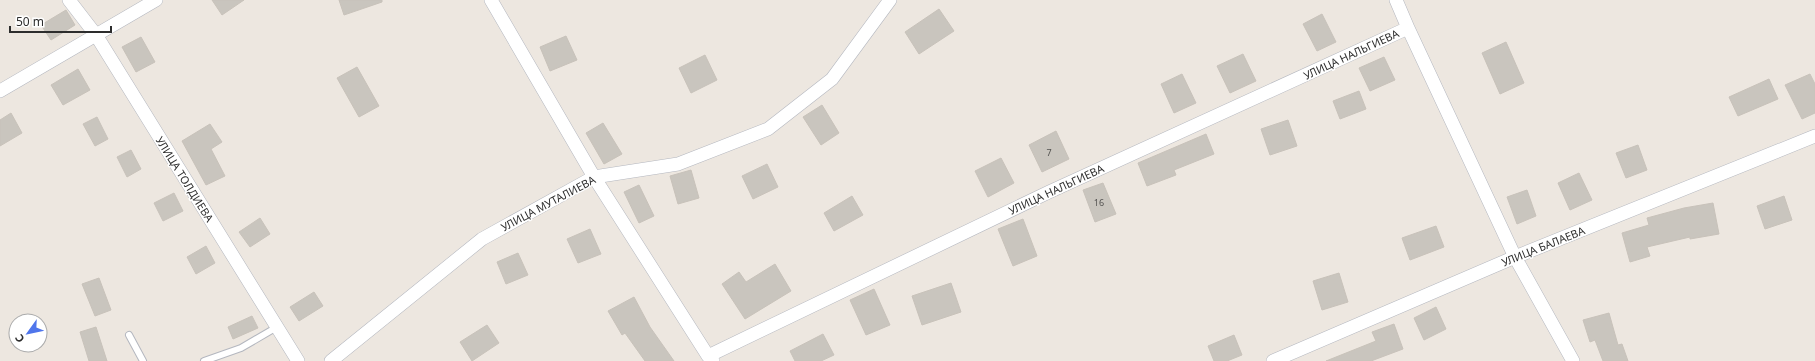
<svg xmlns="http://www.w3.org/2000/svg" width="1815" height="361" viewBox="0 0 1815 361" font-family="'Noto Sans',sans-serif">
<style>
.building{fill:#c9c5be;stroke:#c8c2ba}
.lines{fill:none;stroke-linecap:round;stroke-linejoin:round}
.lane-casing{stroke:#b4b7bf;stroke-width:8}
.street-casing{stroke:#b4b7bf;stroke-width:14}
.lane{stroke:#fff;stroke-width:6}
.street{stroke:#fff;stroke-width:13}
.labels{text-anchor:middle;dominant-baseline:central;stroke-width:3;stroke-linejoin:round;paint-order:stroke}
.number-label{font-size:9px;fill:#545351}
.street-label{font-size:11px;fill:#2d2d2d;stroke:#fff}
</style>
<rect width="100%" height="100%" fill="#ede7e0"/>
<path class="building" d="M212,0H244L222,15Z
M339,0H382V2L344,15Z
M939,9L954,31L919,54L905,32Z
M66,10L75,25L51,40L41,25Z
M1322,14L1336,42L1317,51L1303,24Z
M566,36L577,60L550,71L540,47Z
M141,37L155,62L136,72L122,47Z
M1506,42L1524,83L1500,94L1482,53Z
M1243,54L1256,81L1230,93L1217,66Z
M705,55L717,80L691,93L679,68Z
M1384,57L1395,80L1370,91L1359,68Z
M357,67L379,106L359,117L337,78Z
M78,69L90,90L63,105L51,85Z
M1182,74L1196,103L1174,113L1161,84Z
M1810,74L1815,84V113L1802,119L1785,85Z
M1769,79L1778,99L1738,116L1729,97Z
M1359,91L1366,109L1340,119L1333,101Z
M822,105L839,133L821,145L803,117Z
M11,113L22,133L0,146V120Z
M97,117L108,139L95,146L83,124Z
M1288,120L1297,146L1270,155L1261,129Z
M603,123L622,154L604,164L586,133Z
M210,124L222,142L211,149L225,176L206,185L182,141Z
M1056,131L1069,159L1042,172L1029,145Z
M1206,134L1214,154L1174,170L1176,175L1147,186L1138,163Z
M1638,145L1647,170L1626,178L1616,153Z
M131,150L141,169L127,177L117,157Z
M1001,158L1014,183L988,197L975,171Z
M767,164L778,187L753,199L742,176Z
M691,170L699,198L678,204L670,176Z
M1579,173L1592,200L1570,210L1558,183Z
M1103,183L1116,214L1095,222L1083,190Z
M639,185L654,216L639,223L624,192Z
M1527,190L1536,216L1517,224L1507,197Z
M174,193L183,211L163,221L154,203Z
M852,196L863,215L834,231L824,213Z
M1784,196L1792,220L1765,229L1757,206Z
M1713,203L1719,234L1690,239V237L1647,247L1650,256L1630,262L1622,233L1649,225L1647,218L1684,208Z
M260,218L270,234L250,247L239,232Z
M1023,219L1037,256L1013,266L998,229Z
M1436,226L1444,247L1410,260L1402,238Z
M590,229L601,254L578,263L567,239Z
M206,246L215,263L196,274L187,257Z
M518,253L528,275L506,284L497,262Z
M775,264L791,291L745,319L722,284L739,272L746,282Z
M1339,273L1348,302L1322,310L1313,281Z
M99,278L111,310L95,316L82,284Z
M951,283L961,312L922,325L912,296Z
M874,289L890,325L866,335L850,300Z
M314,292L323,306L299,321L290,307Z
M634,297L650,327L674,361H645L625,333L622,335L608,311Z
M1436,307L1446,329L1424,340L1414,318Z
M1609,313L1618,345L1622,344L1628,361H1603L1595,340L1590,342L1583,320Z
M252,316L258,328L233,339L228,327Z
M1394,324L1403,349L1371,361H1326L1376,341L1372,332Z
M487,325L499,343L472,361L460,342Z
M96,327L107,361H89L80,332Z
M823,334L834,355L821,361H795L790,351Z
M1234,335L1242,355L1227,361H1214L1208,346Z"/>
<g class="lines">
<g class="lane-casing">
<path id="lane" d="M129,335L143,361
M204,361L241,348L277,327"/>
</g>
<g class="street-casing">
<path id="street" d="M69,0L96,35L298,361
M491,0L594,177L708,356L713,361
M1396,0L1408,28L1515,257L1573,361
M0,91L156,0
M708,356L1049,192L1408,28
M331,361L482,239L594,177L678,164L768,129L832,79L890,0
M1273,361L1515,257L1815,136"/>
</g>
<use href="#lane" class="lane"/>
<use href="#street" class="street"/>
</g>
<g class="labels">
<g class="number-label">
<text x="1049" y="152">7</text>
<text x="1099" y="202">16</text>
</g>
<g class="street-label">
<text transform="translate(1351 54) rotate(-25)">УЛИЦА НАЛЬГИЕВА</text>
<text transform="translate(185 179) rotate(58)">УЛИЦА ТОЛДИЕВА</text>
<text transform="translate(1056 189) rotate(-25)">УЛИЦА НАЛЬГИЕВА</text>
<text transform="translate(548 203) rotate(-28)">УЛИЦА МУТАЛИЕВА</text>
<text transform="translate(1543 246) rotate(-22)">УЛИЦА БАЛАЕВА</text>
</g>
</g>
<g transform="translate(28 333) rotate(237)"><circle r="19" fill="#ffffff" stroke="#ababab"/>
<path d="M0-3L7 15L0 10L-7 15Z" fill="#4f75eb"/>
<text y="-6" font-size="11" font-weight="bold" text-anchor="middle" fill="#2d2d2d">С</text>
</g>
<path d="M10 26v6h101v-6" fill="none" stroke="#2d2d2d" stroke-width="2"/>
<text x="16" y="26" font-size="12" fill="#2d2d2d" stroke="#ffffff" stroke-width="3" paint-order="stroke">50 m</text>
</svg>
